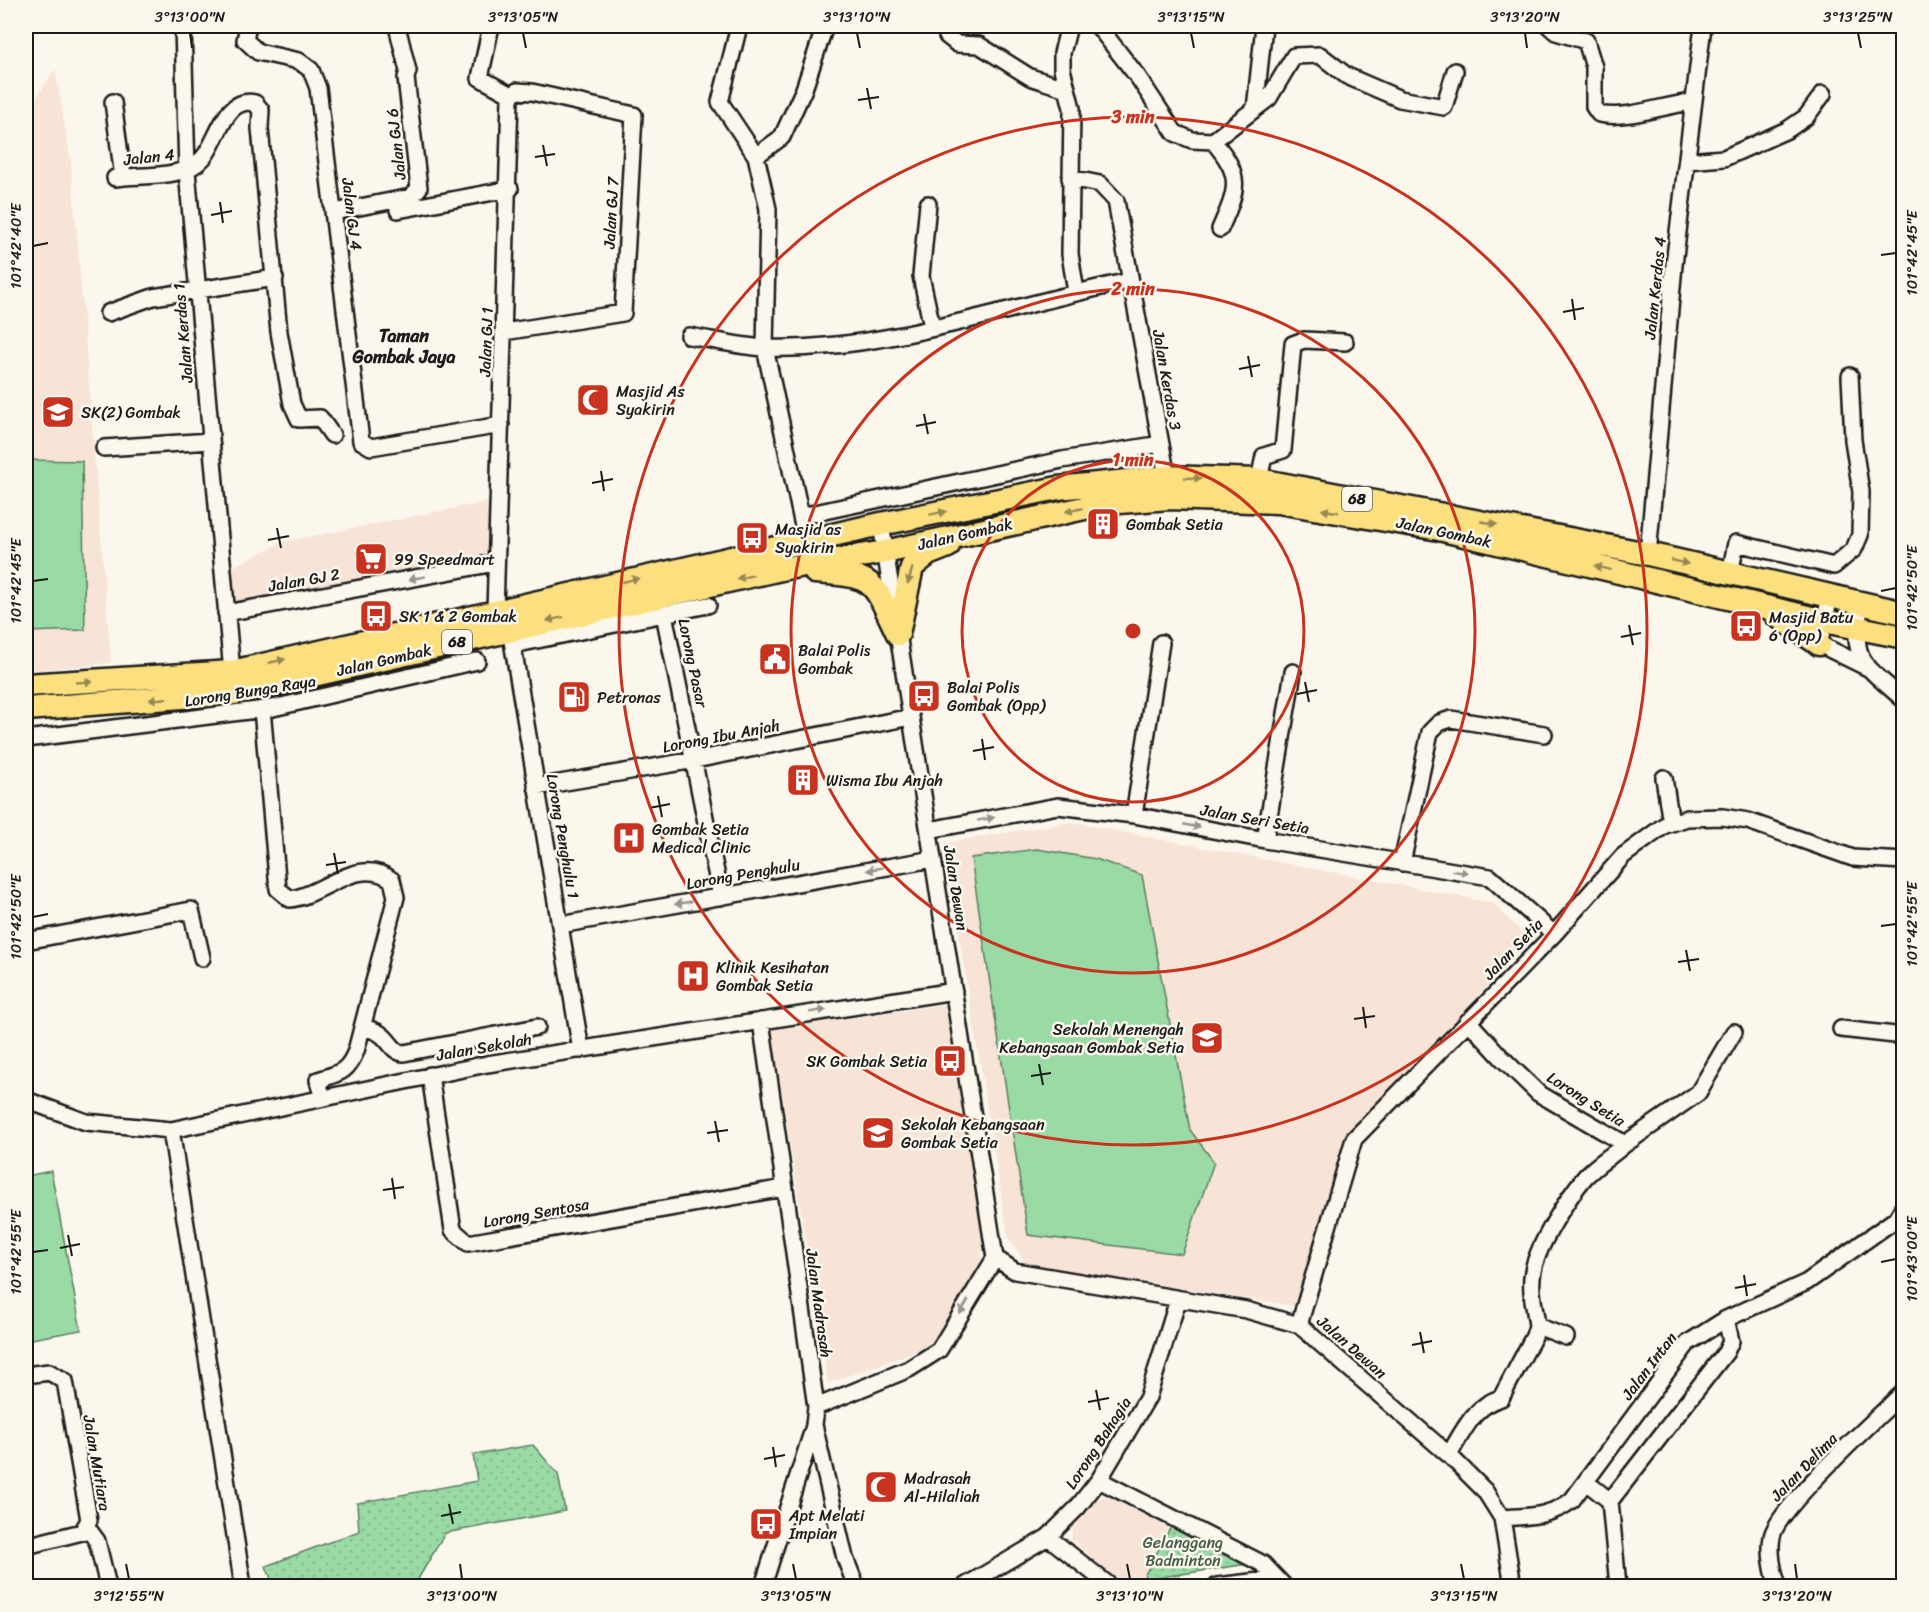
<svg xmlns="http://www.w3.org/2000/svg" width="1929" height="1612" viewBox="0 0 1929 1612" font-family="Sriracha,sans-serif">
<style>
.built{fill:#f7e4d6}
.park{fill:url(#park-dots);stroke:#5a7b60;stroke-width:1.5}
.pitch{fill:#99daa5;stroke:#5a7b60;stroke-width:1.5}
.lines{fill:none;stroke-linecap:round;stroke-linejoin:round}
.street-casing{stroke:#1c1c1c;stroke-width:20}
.primary-casing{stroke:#1c1c1c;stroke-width:27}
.street{stroke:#fbf7ec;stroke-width:15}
.primary{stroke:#fce080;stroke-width:22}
.oneway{fill:#978853}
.oneway2{fill:#97948e}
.ticks{fill:none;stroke:#1c1c1c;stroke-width:2}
.ring{fill:none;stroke:#c8321e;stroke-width:3}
.labels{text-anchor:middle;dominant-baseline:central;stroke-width:5;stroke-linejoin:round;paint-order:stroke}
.shield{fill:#fbf7ec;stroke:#5f5e5a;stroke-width:1.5}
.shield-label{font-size:15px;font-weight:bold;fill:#1c1c1c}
.street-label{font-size:16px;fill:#1c1c1c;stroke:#fbf7ec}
.poi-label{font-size:16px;fill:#1c1c1c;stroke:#fbf7ec;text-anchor:start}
.park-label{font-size:16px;fill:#485e4c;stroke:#fbf7ec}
.neighbourhood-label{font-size:18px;font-weight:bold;fill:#1c1c1c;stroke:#fbf7ec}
.centre{fill:#c8321e;stroke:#fbf7ec;stroke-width:3}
.ring-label{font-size:18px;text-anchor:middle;font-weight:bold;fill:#c8321e;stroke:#fbf7ec;stroke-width:5;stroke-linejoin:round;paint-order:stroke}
.neatline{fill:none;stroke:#1c1c1c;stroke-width:2}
.ticks-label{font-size:15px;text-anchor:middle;fill:#1c1c1c}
</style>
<defs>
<pattern id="park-dots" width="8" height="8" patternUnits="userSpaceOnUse" patternTransform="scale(1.5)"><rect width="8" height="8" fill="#99daa5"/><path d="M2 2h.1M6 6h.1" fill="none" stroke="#83ba8d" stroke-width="1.8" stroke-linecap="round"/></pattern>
</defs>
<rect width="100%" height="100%" fill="#fbf7ec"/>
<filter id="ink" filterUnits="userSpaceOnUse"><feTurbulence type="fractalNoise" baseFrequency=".0167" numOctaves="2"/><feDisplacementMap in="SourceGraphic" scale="12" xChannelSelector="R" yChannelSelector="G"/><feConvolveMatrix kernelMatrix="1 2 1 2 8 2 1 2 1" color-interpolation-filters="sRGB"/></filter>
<g filter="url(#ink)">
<path class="built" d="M55,69L71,161L111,663L26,671V113Z
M491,501L489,558L232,606L228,569L283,542Z
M1071,822L1493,903L1529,940L1350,1137L1300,1307L1026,1264L1008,1237L944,843Z
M947,1004L984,1235L980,1265L930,1347L828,1383L772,1030Z
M1104,1496L1172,1520L1138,1586L1121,1584L1071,1539L1073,1529L1090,1505Z"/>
<path class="park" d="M533,1445L558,1474L565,1511L445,1533L414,1586H274L266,1566L359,1531L357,1503L477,1481L473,1455Z
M1174,1521L1254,1563L1142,1580Z"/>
<path class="pitch" d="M26,460L82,461L85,630L26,632Z
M1037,849L1096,859L1142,875L1190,1130L1214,1162L1182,1254L1028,1235L971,858Z
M51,1171L81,1330L26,1340V1176Z"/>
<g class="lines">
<g class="street-casing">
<path id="street" d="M183,26L187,171L232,672
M248,26L245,40L258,52L299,61L311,70L318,88L361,441L371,447L501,425
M491,26L480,78L511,95
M739,26L720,102L756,156L768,209L765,348L806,540
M947,26V36L957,44L979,45L1030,77L1067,89
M1069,26L1062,53V69L1072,108L1070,254L1076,292
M1098,26L1138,77L1175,133L1192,140L1213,141L1269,98L1294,56L1320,55L1347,76L1400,99L1444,107L1455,71
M1549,26L1556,32L1586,41L1594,67V107L1599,114C1628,120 1662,105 1693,102
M113,102L123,177
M1255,109L1264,26
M1213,141C1243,176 1238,189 1220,229
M756,156L782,137L804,89L825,26
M1687,161L1724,158L1787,130L1806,117L1823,94
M115,178C142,174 184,180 203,158C219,140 224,96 255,103L261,110L260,128L279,332L292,404L299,419L320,418L332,435
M1070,178L1100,184L1116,201L1167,477
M928,204L921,276L932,327
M398,210L510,189
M334,212L411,197L419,188L406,78L408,71L397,26
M108,313L153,297L275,278
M689,336C714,340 741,347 766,348C887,352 1013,304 1130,281
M104,448L211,441
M1259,480L1264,456L1283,450L1293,344L1304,340L1345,342
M801,516L1062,460L1161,444
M881,524L995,1258L1015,1271L1246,1310L1299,1325L1449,1455L1485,1491L1502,1518L1513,1586
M1648,554L1674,265L1703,26
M1730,574L1736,543L1834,566L1854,549L1860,535L1861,492L1853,440L1850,376
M1830,597L1819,644L1868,668
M1861,604C1849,661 1864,664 1904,700
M495,612L510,97L517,91L532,92L634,115L623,313L504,332
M226,613L495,563
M664,614L721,897
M510,629L581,1050
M513,645L708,605
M262,709L278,889L290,899C320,897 359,854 392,880L396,897L356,1051C347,1073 339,1073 318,1080L322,1096
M26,739L273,708L477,661
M1664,778L1671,823
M536,787L695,760L911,717
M1134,815L1161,643
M929,830L1058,806L1134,815L1265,840L1490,877L1554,934
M1265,840L1293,672
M1402,863L1430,732L1439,723L1451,719L1544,734
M560,925L933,859
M26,941L191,910L202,958
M761,1021L816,1407L814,1425L845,1558L856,1586
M1468,1021L1501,1057L1538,1093L1625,1144L1698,1093L1734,1032
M363,1028C391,1031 388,1052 404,1053L537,1027
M1841,1029L1904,1036
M430,1075L453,1230L468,1243L784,1188
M26,1100L86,1122L171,1130L487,1064L954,991
M171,1130L243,1586
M1299,1325L1354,1139L1554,934L1623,856L1665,825L1687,818L1723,817L1748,821L1853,858L1904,861
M1537,1326C1535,1307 1529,1290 1533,1271C1537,1246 1569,1196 1585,1177C1596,1165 1613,1155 1625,1144
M26,1375L49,1372L65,1381L89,1520L82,1532L26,1546
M816,1407L909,1369L939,1350L995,1258
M1449,1455C1462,1433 1474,1405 1501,1398L1534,1336L1537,1326L1566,1337
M1099,1480L1263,1564L1284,1586
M1586,1482L1610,1501
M1502,1518C1529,1516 1551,1517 1572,1500L1688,1343L1726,1319L1807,1282L1896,1219L1904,1206
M86,1526L97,1541L108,1586
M1048,1537L1110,1586
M763,1586L814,1426
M965,1586L1048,1537L1077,1508L1099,1480L1148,1397L1178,1300
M1217,1586L1276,1579
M1618,1586L1610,1501L1726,1352L1731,1341L1726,1319
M1778,1586C1773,1573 1769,1551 1772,1537C1776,1509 1878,1417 1904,1392"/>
</g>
<g class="primary-casing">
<path id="primary" d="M815,572C877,576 872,580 898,634
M1776,615L1819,644
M898,634L912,567L928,554L948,546
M26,685L232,672L881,524L1058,488L1167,477L1259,480L1648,554L1904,613
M26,709L234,693L781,569L885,552L1107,503L1169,498L1278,502L1439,529L1824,621L1904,637"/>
</g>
<use href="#street" class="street"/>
<use href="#primary" class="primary"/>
</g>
<defs><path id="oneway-solid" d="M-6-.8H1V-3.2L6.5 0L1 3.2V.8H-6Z" transform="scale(1.5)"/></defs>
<g class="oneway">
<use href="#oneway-solid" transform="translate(1193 478) rotate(2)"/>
<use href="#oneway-solid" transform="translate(1074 510) rotate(169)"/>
<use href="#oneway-solid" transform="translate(1330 511) rotate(-171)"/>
<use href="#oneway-solid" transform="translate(938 513) rotate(-12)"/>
<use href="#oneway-solid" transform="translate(1489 523) rotate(11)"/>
<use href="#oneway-solid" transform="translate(1680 562) rotate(13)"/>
<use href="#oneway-solid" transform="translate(1603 568) rotate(-166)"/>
<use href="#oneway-solid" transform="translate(910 576) rotate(107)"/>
<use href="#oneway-solid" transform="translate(745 577) rotate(168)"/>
<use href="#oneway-solid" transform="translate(631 580) rotate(-13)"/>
<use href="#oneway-solid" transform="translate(555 619) rotate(168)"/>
<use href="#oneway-solid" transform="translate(277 661) rotate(-13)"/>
<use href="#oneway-solid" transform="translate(84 682) rotate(-3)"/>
<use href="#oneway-solid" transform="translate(158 699) rotate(175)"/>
</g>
<g class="oneway2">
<use href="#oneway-solid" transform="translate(417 578) rotate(170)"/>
<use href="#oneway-solid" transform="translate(986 819) rotate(-10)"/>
<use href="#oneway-solid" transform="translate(1192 826) rotate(11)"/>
<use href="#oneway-solid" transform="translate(875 869) rotate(170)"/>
<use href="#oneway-solid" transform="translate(1460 872) rotate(9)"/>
<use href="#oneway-solid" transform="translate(683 903) rotate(170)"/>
<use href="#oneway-solid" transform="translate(818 1011) rotate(-9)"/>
<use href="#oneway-solid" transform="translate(964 1307) rotate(121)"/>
</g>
</g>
<path class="ticks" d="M190,33L192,48M523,33L526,48M857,33L860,48M1191,33L1194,48M1525,33L1527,48M1858,33L1861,48M867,88L871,109M858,100L879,97M543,145L547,166M535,157L555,154M220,202L223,223M211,215L232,211M33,246L48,243M1881,255L1896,253M1572,299L1575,320M1563,312L1584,308M1248,356L1252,377M1239,369L1260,365M924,414L928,434M916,426L936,422M601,471L604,491M592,483L613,479M277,528L281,548M268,540L289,536M33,581L48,579M1881,591L1896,588M1629,625L1633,645M1621,637L1641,633M1305,682L1309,702M1297,694L1317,690M982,739L985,760M973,751L994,747M658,796L662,817M649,808L670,804M334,853L338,874M326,865L346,862M33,917L48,914M1881,926L1896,924M1686,950L1690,971M1678,962L1699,959M1363,1007L1366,1028M1354,1019L1375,1016M1039,1064L1043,1085M1031,1076L1051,1073M715,1121L719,1142M707,1133L728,1130M392,1178L395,1199M383,1190L404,1187M68,1235L72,1256M60,1248L80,1244M33,1252L48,1250M1881,1262L1896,1259M1744,1275L1747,1296M1735,1288L1756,1284M1420,1332L1424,1353M1412,1345L1432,1341M1096,1390L1100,1410M1088,1402L1109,1398M773,1447L776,1467M764,1459L785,1455M449,1504L453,1524M441,1516L461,1512M126,1564L129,1579M460,1564L462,1579M793,1564L796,1579M1127,1564L1130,1579M1461,1564L1464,1579M1795,1564L1797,1579"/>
<g class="ring">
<circle cx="1133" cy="631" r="171"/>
<circle cx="1133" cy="631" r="342"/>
<circle cx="1133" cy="631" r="514"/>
</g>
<defs>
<g id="mosque-square" transform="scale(1.725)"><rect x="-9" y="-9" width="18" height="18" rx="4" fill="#c8321e" stroke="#fbf7ec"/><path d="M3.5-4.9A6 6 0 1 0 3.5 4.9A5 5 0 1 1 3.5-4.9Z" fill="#fff"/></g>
<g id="school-square" transform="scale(1.725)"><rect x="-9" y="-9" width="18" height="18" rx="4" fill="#c8321e" stroke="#fbf7ec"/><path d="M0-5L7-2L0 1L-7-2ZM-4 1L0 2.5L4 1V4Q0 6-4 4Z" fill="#fff"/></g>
<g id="building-square" transform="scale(1.725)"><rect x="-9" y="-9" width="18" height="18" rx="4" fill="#c8321e" stroke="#fbf7ec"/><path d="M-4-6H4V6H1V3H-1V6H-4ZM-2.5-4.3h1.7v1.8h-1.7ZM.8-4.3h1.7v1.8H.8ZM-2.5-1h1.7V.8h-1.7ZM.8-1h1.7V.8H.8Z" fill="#fff"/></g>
<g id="bus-square" transform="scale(1.725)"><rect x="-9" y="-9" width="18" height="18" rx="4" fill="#c8321e" stroke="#fbf7ec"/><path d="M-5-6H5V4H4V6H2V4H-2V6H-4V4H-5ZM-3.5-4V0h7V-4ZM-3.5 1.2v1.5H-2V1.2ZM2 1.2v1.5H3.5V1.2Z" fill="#fff"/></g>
<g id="supermarket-square" transform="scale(1.725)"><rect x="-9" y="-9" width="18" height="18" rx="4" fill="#c8321e" stroke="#fbf7ec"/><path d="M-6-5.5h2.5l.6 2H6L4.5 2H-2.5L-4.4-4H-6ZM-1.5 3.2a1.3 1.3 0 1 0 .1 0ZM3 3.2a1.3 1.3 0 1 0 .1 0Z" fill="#fff"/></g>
<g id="civic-square" transform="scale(1.725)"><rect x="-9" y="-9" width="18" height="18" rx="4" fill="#c8321e" stroke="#fbf7ec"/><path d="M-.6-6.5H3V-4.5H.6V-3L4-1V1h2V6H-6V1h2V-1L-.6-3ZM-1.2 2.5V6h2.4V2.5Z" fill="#fff"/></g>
<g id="fuel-square" transform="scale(1.725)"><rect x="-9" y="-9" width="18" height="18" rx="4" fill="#c8321e" stroke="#fbf7ec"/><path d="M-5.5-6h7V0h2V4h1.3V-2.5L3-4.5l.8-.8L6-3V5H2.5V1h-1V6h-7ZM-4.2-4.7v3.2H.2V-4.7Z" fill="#fff"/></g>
<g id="hospital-square" transform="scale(1.725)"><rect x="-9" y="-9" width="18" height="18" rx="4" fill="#c8321e" stroke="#fbf7ec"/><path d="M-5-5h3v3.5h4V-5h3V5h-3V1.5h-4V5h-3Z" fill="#fff"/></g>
</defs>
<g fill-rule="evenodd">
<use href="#mosque-square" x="593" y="400"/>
<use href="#school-square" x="58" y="412"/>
<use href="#building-square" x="1103" y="524"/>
<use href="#bus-square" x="752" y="538"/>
<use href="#supermarket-square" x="371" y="559"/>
<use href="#bus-square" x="376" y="616"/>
<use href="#bus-square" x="1746" y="626"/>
<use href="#civic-square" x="775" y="659"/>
<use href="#bus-square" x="924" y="696"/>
<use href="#fuel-square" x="574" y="697"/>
<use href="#building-square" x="803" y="780"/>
<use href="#hospital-square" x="629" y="838"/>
<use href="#hospital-square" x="693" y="976"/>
<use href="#school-square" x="1207" y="1038"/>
<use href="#bus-square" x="950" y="1061"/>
<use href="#school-square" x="878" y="1133"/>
<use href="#mosque-square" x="881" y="1487"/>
<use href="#bus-square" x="766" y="1524"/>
</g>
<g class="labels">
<g class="shield">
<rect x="1342" y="487" width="30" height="24" rx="4.5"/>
<rect x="442" y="630" width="30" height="24" rx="4.5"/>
</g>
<g class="shield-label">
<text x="1357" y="499">68</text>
<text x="457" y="642">68</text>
</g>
<g class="street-label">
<text transform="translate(396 144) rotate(-97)">Jalan GJ 6</text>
<text transform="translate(149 157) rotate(-6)">Jalan 4</text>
<text transform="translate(611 213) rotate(-87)">Jalan GJ 7</text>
<text transform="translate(352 214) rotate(83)">Jalan GJ 4</text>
<text transform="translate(1655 288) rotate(-84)">Jalan Kerdas 4</text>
<text transform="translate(183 333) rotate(-95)">Jalan Kerdas 1</text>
<text transform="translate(486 342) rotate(-88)">Jalan GJ 1</text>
<text transform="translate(1167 380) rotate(80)">Jalan Kerdas 3</text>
<text transform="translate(1444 532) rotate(12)">Jalan Gombak</text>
<text transform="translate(965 534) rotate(-13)">Jalan Gombak</text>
<text transform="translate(304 580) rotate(-10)">Jalan GJ 2</text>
<text transform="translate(384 660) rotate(-13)">Jalan Gombak</text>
<text transform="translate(693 663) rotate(78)">Lorong Pasar</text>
<text transform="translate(250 691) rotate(-9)">Lorong Bunga Raya</text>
<text transform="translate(721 736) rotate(-11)">Lorong Ibu Anjah</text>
<text transform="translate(1255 819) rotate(10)">Jalan Seri Setia</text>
<text transform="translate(563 836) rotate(80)">Lorong Penghulu 1</text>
<text transform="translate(743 874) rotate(-10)">Lorong Penghulu</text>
<text transform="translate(956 888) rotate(81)">Jalan Dewan</text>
<text transform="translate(1513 949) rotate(-46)">Jalan Setia</text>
<text transform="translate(484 1047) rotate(-10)">Jalan Sekolah</text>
<text transform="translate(1586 1099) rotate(32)">Lorong Setia</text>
<text transform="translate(536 1213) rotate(-10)">Lorong Sentosa</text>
<text transform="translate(819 1303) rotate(82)">Jalan Madrasah</text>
<text transform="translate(1352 1347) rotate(41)">Jalan Dewan</text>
<text transform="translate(1649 1366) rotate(-53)">Jalan Intan</text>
<text transform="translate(1098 1443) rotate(-57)">Lorong Bahagia</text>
<text transform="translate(97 1463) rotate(80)">Jalan Mutiara</text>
<text transform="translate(1804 1467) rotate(-46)">Jalan Delima</text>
</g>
<g class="poi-label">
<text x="616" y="391">Masjid As<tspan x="616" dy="18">Syakirin</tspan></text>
<text x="81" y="412">SK(2) Gombak</text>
<text x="1126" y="524">Gombak Setia</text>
<text x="775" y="529">Masjid as<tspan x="775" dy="18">Syakirin</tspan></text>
<text x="394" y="559">99 Speedmart</text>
<text x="399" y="616">SK 1 &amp; 2 Gombak</text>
<text x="1769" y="617">Masjid Batu<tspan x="1769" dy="18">6 (Opp)</tspan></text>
<text x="798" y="650">Balai Polis<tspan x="798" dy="18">Gombak</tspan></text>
<text x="947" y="687">Balai Polis<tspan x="947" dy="18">Gombak (Opp)</tspan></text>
<text x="597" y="697">Petronas</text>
<text x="826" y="780">Wisma Ibu Anjah</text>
<text x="652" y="829">Gombak Setia<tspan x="652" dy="18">Medical Clinic</tspan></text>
<text x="716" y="967">Klinik Kesihatan<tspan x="716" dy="18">Gombak Setia</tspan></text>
<text x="1184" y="1029" text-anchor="end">Sekolah Menengah<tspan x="1184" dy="18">Kebangsaan Gombak Setia</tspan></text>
<text x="927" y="1061" text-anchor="end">SK Gombak Setia</text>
<text x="901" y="1124">Sekolah Kebangsaan<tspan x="901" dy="18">Gombak Setia</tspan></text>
<text x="904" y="1478">Madrasah<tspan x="904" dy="18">Al-Hilaliah</tspan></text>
<text x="789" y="1515">Apt Melati<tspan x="789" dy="18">Impian</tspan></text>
</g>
<g class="park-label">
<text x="1183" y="1542">Gelanggang<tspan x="1183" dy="18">Badminton</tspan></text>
</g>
<g class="neighbourhood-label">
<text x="404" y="336">Taman<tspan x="404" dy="21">Gombak Jaya</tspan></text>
</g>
</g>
<circle cx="1133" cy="631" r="9" class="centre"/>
<g class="ring-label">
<text x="1133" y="123">3 min</text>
<text x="1133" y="295">2 min</text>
<text x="1133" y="466">1 min</text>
</g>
<rect width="1929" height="1612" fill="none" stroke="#fbf7ec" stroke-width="66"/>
<rect x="33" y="33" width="1863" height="1546" class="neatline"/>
<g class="ticks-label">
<text x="190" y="22">3°13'00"N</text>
<text x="523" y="22">3°13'05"N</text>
<text x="857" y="22">3°13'10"N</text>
<text x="1191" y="22">3°13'15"N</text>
<text x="1525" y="22">3°13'20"N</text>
<text x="1858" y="22">3°13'25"N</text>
<text transform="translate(16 246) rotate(-90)" y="5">101°42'40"E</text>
<text transform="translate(1912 253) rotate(-90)" y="5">101°42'45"E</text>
<text transform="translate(16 581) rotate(-90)" y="5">101°42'45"E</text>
<text transform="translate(1912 588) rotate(-90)" y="5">101°42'50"E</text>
<text transform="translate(16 917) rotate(-90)" y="5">101°42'50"E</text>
<text transform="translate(1912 924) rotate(-90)" y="5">101°42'55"E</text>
<text transform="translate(16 1252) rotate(-90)" y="5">101°42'55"E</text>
<text transform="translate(1912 1259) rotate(-90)" y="5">101°43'00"E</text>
<text x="129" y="1601">3°12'55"N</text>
<text x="462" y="1601">3°13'00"N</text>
<text x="796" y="1601">3°13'05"N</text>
<text x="1130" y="1601">3°13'10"N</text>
<text x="1464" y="1601">3°13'15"N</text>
<text x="1797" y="1601">3°13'20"N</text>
</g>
</svg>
